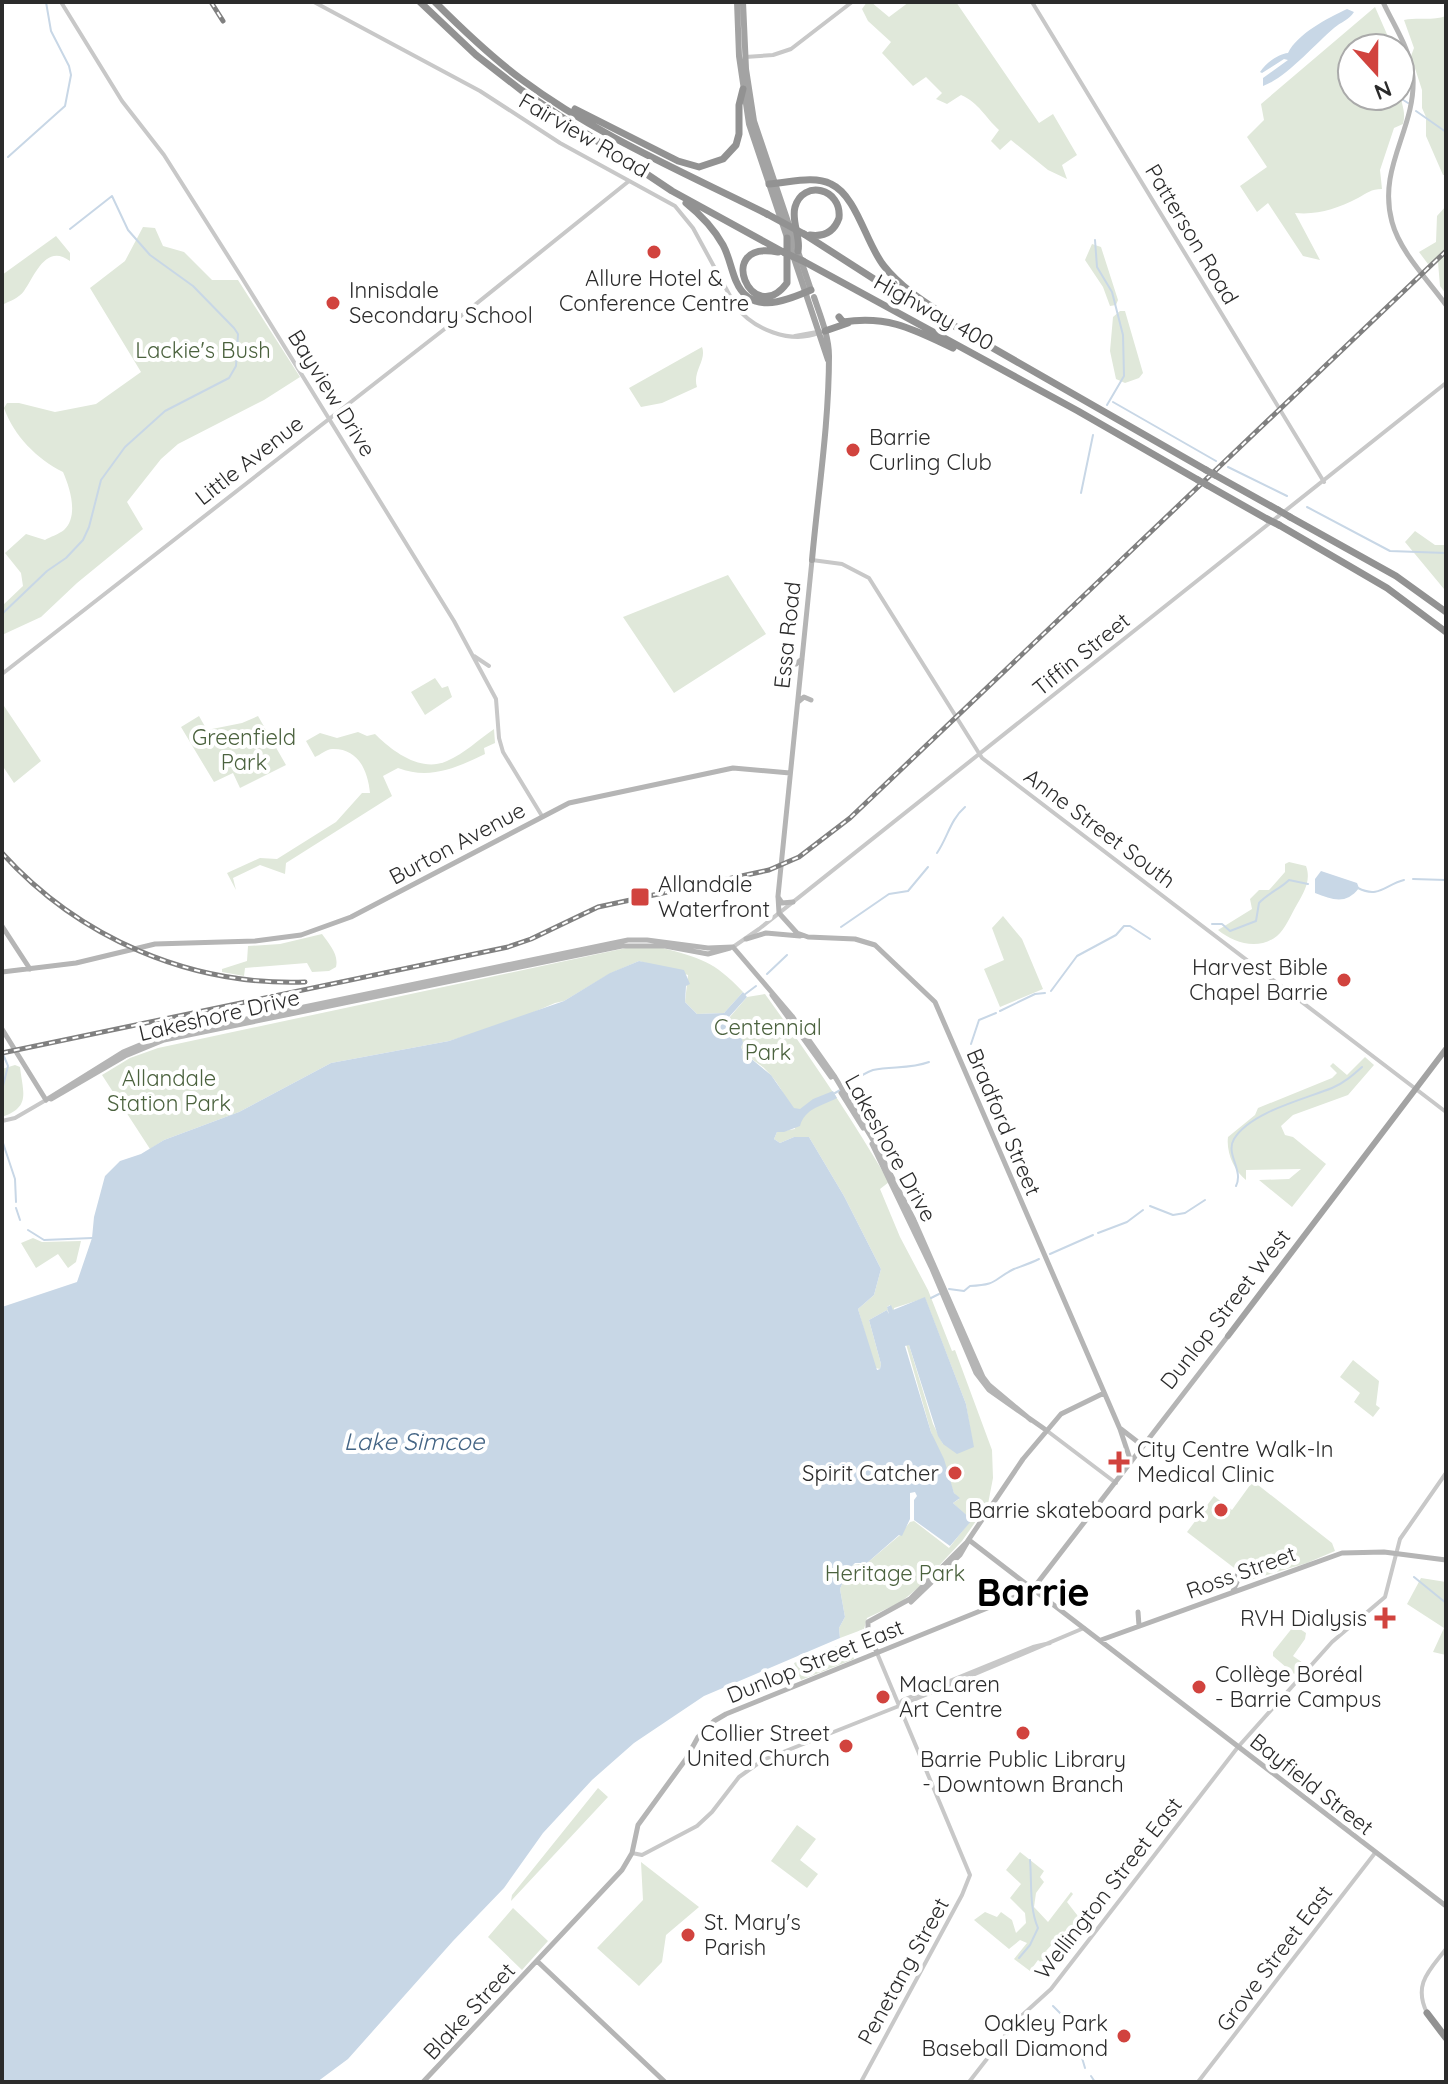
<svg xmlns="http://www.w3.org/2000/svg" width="1448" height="2084" viewBox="0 0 1448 2084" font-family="Quicksand,sans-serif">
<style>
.green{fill:#e0e8da}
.water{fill:#c8d7e6}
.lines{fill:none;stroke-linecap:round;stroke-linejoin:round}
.stream{stroke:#c8d7e6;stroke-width:2}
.tertiary{stroke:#c8c8c8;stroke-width:4}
.secondary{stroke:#b5b5b5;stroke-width:5}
.primary{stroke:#a3a3a3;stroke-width:6}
.motorway{stroke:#929292;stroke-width:7}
.rail-casing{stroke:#808080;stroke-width:5}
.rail{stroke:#fff;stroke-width:2;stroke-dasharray:6;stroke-linecap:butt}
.motorway-bridge{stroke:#929292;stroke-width:7}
.poi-dot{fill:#d1433e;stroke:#fff;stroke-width:3}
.labels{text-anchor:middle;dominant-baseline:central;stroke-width:8;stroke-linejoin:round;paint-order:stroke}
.street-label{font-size:22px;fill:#2b2b2b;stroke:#fff}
.poi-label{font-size:22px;fill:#2b2b2b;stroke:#fff;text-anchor:start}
.park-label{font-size:22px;fill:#4b623e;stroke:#fff}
.water-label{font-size:24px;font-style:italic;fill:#436484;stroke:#fff}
.town-label{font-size:38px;font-weight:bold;fill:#000;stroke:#fff}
</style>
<rect width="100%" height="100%" fill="#fff"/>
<path class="green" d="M867,2H871L889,17L909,2H956L1039,123L1053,114L1077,155L1062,165L1067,179L1048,170L1011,140L1000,150L991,141L999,130C985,117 979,103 961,95L947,104L936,99L942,93L926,77L913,86L882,53L891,42L868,21L862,9Z
M1375,7L1393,48H1352V96H1400V68C1403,79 1401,86 1401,96C1402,108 1406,111 1403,124L1394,128L1380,170L1382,189C1371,189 1367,193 1358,198C1336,209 1319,215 1295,213L1320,260L1303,256L1268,203L1257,212L1240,186L1267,167L1247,137L1264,120L1261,104Z
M1446,16V175H1443L1426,136V117L1422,108V90L1411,56L1414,48L1404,20C1418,17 1433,21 1446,16Z
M1446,206V294L1440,286L1438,262L1433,261L1428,264L1419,252L1436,242L1437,216Z
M143,227L155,228L163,246L184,252L212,280H238L300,377L264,400L178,444L161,459L127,502L143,529L77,583L41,617L2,635V606L23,586L21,573L5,553L26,534L45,540C50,537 59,534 64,530C79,516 70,488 63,472C37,459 14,436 4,408L7,403H19L55,412L96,404L141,372L90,288L125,261Z
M56,236L70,253V261C46,243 35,275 24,291C19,298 10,301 2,305V275Z
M1092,244L1101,247L1118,300L1116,305L1110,306L1103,287L1085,260Z
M1120,311H1125L1143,373L1139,378L1125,383L1116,379L1110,351L1113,317Z
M702,347C707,360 692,372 697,387L662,403L641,407L629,388Z
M1415,531L1435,545H1446L1444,589L1405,542Z
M728,575L766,634L674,693L623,617Z
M435,678L442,688L448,686L452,697L425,715L411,692Z
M2,703L41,761L14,783L2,765Z
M199,716L207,730L242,723L258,716L286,765L240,788L233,773L214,782L181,727Z
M494,729L495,743L484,748L485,754C456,768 430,780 398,768L383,776L392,796L286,863L285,874L260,865L233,878L236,890L227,873L260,858L277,859L336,822L362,793H370C368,772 359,748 332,749C327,749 320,755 315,757L306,741L320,733L337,738L358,732L367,736L375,734C392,751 421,773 447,761C465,753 478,740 494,729Z
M1289,862L1306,866C1312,882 1302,895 1295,908C1290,917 1285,929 1277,936C1258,951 1234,943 1218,930L1252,909L1250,899L1259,890H1269L1285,872V864Z
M1003,916L1022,939L1043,989L1000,1007L984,969L1004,960L992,928Z
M322,934C329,944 339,954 336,967L329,971L312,972L307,963L245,968L244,976L222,972V969L247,961L248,946L280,944Z
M660,947C701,959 713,960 743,992L724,1013L697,1014L685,1002L688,975L639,961L611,973L564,1001L555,1003L513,1021L449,1041L331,1063L239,1112L164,1140L150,1149L102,1075L130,1058L158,1048L626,948Z
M765,994C809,1055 851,1117 889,1182L880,1189L900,1237L928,1290L952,1351L955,1350L992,1450L993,1478L988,1504L962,1541L919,1587L901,1602L867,1618L864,1629L840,1638L839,1628L845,1617L840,1589L848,1570L853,1565L867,1563L900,1535H902V1532L910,1522L914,1521L949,1548L971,1520L953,1503L959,1499L954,1493L931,1432L906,1344L909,1345L933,1424L943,1444L973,1447L966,1404L925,1298L894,1308V1313L890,1305L887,1307L890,1314L887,1310L869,1320L881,1364L880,1369L875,1368L858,1309L874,1295L881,1269L844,1196L809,1137H794L780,1143L774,1139L777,1132L795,1129C791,1106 782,1085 764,1068C756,1061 746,1057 741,1047L743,1043L729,1018L747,997Z
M1365,1057L1374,1065L1348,1095L1293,1115L1281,1126L1285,1135L1293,1137L1326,1164L1292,1207L1259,1180L1289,1179L1301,1169L1246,1170V1180C1234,1171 1226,1152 1228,1137L1255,1115L1258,1108L1332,1078L1337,1073L1330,1066L1333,1063L1347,1075Z
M15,1065L20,1067C23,1093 31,1107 2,1117V1069Z
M33,1238L42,1242L81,1241L76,1262L68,1268L58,1254L36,1268L21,1243Z
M1353,1360L1379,1381L1376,1405L1380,1408L1373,1417L1354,1402L1360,1393L1340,1377Z
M1253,1481L1332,1543L1335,1551L1307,1563L1250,1580L1187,1532L1214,1496L1232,1510Z
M1421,1578L1446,1582V1655L1433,1652L1444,1628L1407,1604Z
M1293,1627H1297L1306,1633L1305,1639L1293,1656L1306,1665L1294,1674L1273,1656V1652Z
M847,1642L854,1659L801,1680L794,1663Z
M598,1788L608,1797L511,1901L512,1895Z
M797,1825L816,1839L800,1860L818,1874L807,1888L771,1861Z
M1020,1852L1044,1871L1040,1877L1044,1882L1036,1893L1034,1907L1048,1922L1071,1892L1073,1894L1067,1902L1081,1920L1092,1908L1095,1911L1071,1943L1059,1945L1055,1941L1046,1951L1056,1959L1049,1969L1038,1960L1030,1971L1014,1959L1027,1943L1020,1940L1009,1949L974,1920L985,1912L997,1917L1001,1912L1012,1920L1016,1933L1026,1923L1025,1913L1010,1898L1021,1884L1006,1870Z
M641,1862L699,1907L666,1935L662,1962L639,1986L597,1948L643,1900Z
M513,1908L548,1941L522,1970L488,1937Z"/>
<path class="water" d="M1347,9L1354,12C1349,20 1341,22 1334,28C1314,45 1286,78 1263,86V78L1288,60L1284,59L1262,73L1260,72C1266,63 1278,54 1288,53C1297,34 1328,18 1347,9Z
M1321,871L1357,883L1359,888C1346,905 1333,900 1315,893V879Z
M639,961L684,970L690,984L686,986L685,1002L697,1014L724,1013L743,992L747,997L729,1017L739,1029L743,1043L741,1047L744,1053L771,1075L794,1108L800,1109L813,1099L833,1091L837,1098C822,1106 805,1108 800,1126L784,1132H777L774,1139L780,1143L794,1137H809L844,1196L881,1269L874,1295L858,1309L877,1370L880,1369L881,1364L869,1320L887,1310L889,1314L887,1307L891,1305L893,1310L925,1297L966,1404L974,1447L957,1454L943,1444L938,1436L909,1345L905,1346L931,1432L944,1459L954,1493L960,1498L953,1503L972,1520L950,1546L914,1520V1500L917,1496L915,1492L910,1493V1519L902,1536L899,1535L867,1563H855L848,1570L840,1589L845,1617L839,1628L840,1638L704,1696L634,1743L592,1780L543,1833L504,1888L453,1941L348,2059L317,2082H2V1307L77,1282L92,1238L94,1217L105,1176L120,1161L141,1154L164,1140L239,1112L331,1063L449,1041L564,1001L610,973Z"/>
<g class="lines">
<path class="stream" d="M1397,96L1408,103
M1416,111L1446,132
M8,157L65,106L71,75L69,66L51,31L46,2
M1095,240L1097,267L1112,292L1123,335L1124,376L1107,405
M1113,402L1216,461
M1228,467L1287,496
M1081,493L1093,435
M1307,507L1390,551L1446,553
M2,614L47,571L66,558L83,540L89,527L101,480L125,447L165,411L229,378L236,366L238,334L234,328L193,286L150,255L128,230L112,196L70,229
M937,853C948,837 950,820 965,807
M1413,879L1446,880
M1358,888C1379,899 1386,884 1404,880
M1212,924H1222L1230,931L1256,921L1259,903C1268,893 1280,889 1289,880L1308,884
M841,927L889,894L908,891L928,867
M767,974L787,955
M1051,991L1077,956L1116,935L1124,926H1130L1150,939
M744,995L756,986
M1000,1011L1035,994L1045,993
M971,1044L979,1020L996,1013
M2,1090L8,1066L3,1054
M835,1093C847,1087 860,1074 873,1070C892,1066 910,1069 929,1062
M2,1140L15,1179L16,1202
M1236,1186C1244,1170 1225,1154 1234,1139C1250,1112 1305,1099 1332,1088C1344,1083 1353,1075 1362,1067
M1150,1206L1173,1215L1185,1213L1205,1200
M16,1208L20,1220
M28,1230L44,1240L92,1238
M1098,1233L1127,1222L1143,1210
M1050,1254L1093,1235
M949,1289L964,1291L970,1286C998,1285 992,1280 1014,1269C1022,1266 1031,1263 1039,1259
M931,1298L939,1294
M1414,1577L1446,1603
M889,1585H895L897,1579H903L904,1566
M1019,1958L1030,1945L1038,1928C1029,1907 1032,1883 1030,1860
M1053,2006L1072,2025
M1080,2051L1085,2068
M1091,2076L1095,2082"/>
<path class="tertiary" d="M61,2L122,101L164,155L242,278L454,621L496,699L499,738L503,752L542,816
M314,2L480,91L560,143L675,206L693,228L735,305C753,330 791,344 819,333
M1032,2L1324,482
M745,57L773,55L791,49L852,2
M795,336L817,332
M812,560L842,564L869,578L982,758L1446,1112
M474,656L489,666
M2,674L451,324L629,181
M733,947L759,929L1446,383
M2,1121L15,1118L46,1100
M1046,1430L1116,1483
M899,1704L903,1700L1033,1647L1050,1643
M632,1853L642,1855L697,1826L712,1812L739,1777L763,1760L904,1704L1084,1628
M1427,2013C1413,1984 1429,1971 1446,1949
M861,2082L962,1895L970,1875L877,1653
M969,2082L1018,2019L1051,1989L1238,1747L1332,1642L1385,1597L1400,1539L1446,1473
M1198,2082L1375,1853"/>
<path class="secondary" d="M1383,2C1394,26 1411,50 1413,77C1416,129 1377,167 1392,222C1400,252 1428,280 1446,305
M812,560L778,896L779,913L797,933L808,937L855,939L875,945L935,1002L1120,1429L1131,1462
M788,662L796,664L802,659
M798,702L804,697L811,700
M778,897L782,903L793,902
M2,926L30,969
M746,939L766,933L800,936
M2,972L76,963L155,944L255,941L301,935L351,917L569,803L733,768L790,773
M772,995L831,1077
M2,1029L46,1100
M841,1093L863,1128
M51,1099L125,1056L164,1040L622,946H665L708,954L730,948
M46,1100L123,1052L159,1037L628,940H647L708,948L733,947L792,1016L835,1077L874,1142L914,1220L983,1377L989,1385L1031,1420
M872,1144L932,1269L976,1373L989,1390L1046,1430
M1121,1429L1143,1446
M969,1540L1446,1906
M1233,1591L1237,1582L1235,1576
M911,1602L960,1555L967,1543
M1138,1612L1139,1626
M1101,1640L1342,1553L1384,1552L1446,1560
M877,1653L868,1630V1622L910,1599L967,1542L1023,1459L1061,1414L1104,1393
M537,1961L665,2082
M423,2082L622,1870L632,1853L638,1825L686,1759L698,1737L714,1721L726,1714L1032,1590L1228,1336"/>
<path class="primary" d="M737,2L739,56L749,124L828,360
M743,2L746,69L754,121L811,290
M812,560C818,493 829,424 829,356C829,336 820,315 814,297
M1228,1336L1446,1049"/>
<path class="motorway" d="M420,2L476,55L521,90L672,191L785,253
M435,2C462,29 490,56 521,79C596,135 683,172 767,214
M575,109L678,161L699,167L723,159L736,145L739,134V105L743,89
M769,184C788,183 814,175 831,184C857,196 866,244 884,266C902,289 928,304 952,320
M686,203C701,215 714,229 723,245C729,256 731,269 736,281C751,316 784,301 811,290
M804,234L888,288L1206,470
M798,251C801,237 791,222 795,207C803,179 842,188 839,218C834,232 824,237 810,235
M778,252C713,239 752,330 787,283V238
M803,261L1078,411L1198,480
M839,317L843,322C888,315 913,329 953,348
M825,331L848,323
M1215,475L1278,510
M1207,485L1267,519
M1290,517L1396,576L1446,612
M1279,525L1387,588L1446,632
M1427,2013L1446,2038"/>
<g class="rail-casing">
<path id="rail" d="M211,2L223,21
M2,853C79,938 190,986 305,982
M2,1053L508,947L531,939L598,907L769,870L799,857L850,818L1446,251"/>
</g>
<use href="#rail" class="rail"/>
<path class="motorway-bridge" d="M767,214L804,234
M785,253L803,261
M1206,470L1215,475
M1198,480L1207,485
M1278,510L1290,517
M1267,519L1279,525"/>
</g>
<g class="poi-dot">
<circle cx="654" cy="252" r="8"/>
<circle cx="333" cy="303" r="8"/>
<circle cx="853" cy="450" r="8"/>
<rect x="630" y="887" width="20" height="20" rx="4"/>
<circle cx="1344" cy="980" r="8"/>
<path d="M1115 1450h8v8h8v8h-8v8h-8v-8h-8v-8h8z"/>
<circle cx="955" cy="1473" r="8"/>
<circle cx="1221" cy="1510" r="8"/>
<path d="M1381 1606h8v8h8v8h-8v8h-8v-8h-8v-8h8z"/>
<circle cx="1199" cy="1687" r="8"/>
<circle cx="883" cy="1697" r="8"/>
<circle cx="1023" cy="1733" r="8"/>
<circle cx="846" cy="1746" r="8"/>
<circle cx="688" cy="1935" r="8"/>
<circle cx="1124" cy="2036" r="8"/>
</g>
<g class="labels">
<g class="street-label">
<text transform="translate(584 135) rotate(30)">Fairview Road</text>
<text transform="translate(1192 234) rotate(59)">Patterson Road</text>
<text transform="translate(934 312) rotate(29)">Highway 400</text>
<text transform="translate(332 393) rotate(58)">Bayview Drive</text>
<text transform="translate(249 460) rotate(-38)">Little Avenue</text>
<text transform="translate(787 635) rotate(-84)">Essa Road</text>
<text transform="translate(1081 654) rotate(-39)">Tiffin Street</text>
<text transform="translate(1100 828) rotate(37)">Anne Street South</text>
<text transform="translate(457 843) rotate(-28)">Burton Avenue</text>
<text transform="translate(219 1015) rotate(-13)">Lakeshore Drive</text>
<text transform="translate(1004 1122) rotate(67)">Bradford Street</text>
<text transform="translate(891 1148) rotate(61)">Lakeshore Drive</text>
<text transform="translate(1225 1309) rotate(-52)">Dunlop Street West</text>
<text transform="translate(1241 1572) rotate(-20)">Ross Street</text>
<text transform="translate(815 1661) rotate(-22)">Dunlop Street East</text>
<text transform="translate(1312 1784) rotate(38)">Bayfield Street</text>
<text transform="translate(1108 1888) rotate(-52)">Wellington Street East</text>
<text transform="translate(1274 1958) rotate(-53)">Grove Street East</text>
<text transform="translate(903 1971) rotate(-61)">Penetang Street</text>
<text transform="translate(469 2011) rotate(-47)">Blake Street</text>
</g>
<g class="poi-label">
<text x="654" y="278" text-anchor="middle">Allure Hotel &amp;<tspan x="654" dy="25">Conference Centre</tspan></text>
<text x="349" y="290">Innisdale<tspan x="349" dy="25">Secondary School</tspan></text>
<text x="869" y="437">Barrie<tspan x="869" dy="25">Curling Club</tspan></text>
<text x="658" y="884">Allandale<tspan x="658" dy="25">Waterfront</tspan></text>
<text x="1328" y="967" text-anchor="end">Harvest Bible<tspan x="1328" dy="25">Chapel Barrie</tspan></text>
<text x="1137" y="1449">City Centre Walk-In<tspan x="1137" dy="25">Medical Clinic</tspan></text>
<text x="939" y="1473" text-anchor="end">Spirit Catcher</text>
<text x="1205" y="1510" text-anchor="end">Barrie skateboard park</text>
<text x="1367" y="1618" text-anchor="end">RVH Dialysis</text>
<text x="1215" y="1674">Collège Boréal<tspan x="1215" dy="25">- Barrie Campus</tspan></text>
<text x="899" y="1684">MacLaren<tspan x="899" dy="25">Art Centre</tspan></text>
<text x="830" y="1733" text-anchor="end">Collier Street<tspan x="830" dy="25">United Church</tspan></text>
<text x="1023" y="1759" text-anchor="middle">Barrie Public Library<tspan x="1023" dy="25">- Downtown Branch</tspan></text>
<text x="704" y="1922">St. Mary's<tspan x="704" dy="25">Parish</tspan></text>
<text x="1108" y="2023" text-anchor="end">Oakley Park<tspan x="1108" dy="25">Baseball Diamond</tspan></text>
</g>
<g class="park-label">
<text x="203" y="350">Lackie's Bush</text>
<text x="244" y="737">Greenfield<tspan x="244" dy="25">Park</tspan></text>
<text x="768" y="1027">Centennial<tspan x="768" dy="25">Park</tspan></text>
<text x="169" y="1078">Allandale<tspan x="169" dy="25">Station Park</tspan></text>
<text x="895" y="1573">Heritage Park</text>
</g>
<g class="water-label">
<text x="414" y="1441">Lake Simcoe</text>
</g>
<g class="town-label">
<text x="1033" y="1592">Barrie</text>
</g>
</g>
<rect width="1448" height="2084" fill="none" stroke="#2b2b2b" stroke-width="8"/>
<g transform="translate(1376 72) rotate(159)"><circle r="38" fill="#ffffff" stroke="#aaaaaa" stroke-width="2"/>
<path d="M0-6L14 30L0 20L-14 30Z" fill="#d1433e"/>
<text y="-12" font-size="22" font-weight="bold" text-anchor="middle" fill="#2b2b2b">N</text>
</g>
</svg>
